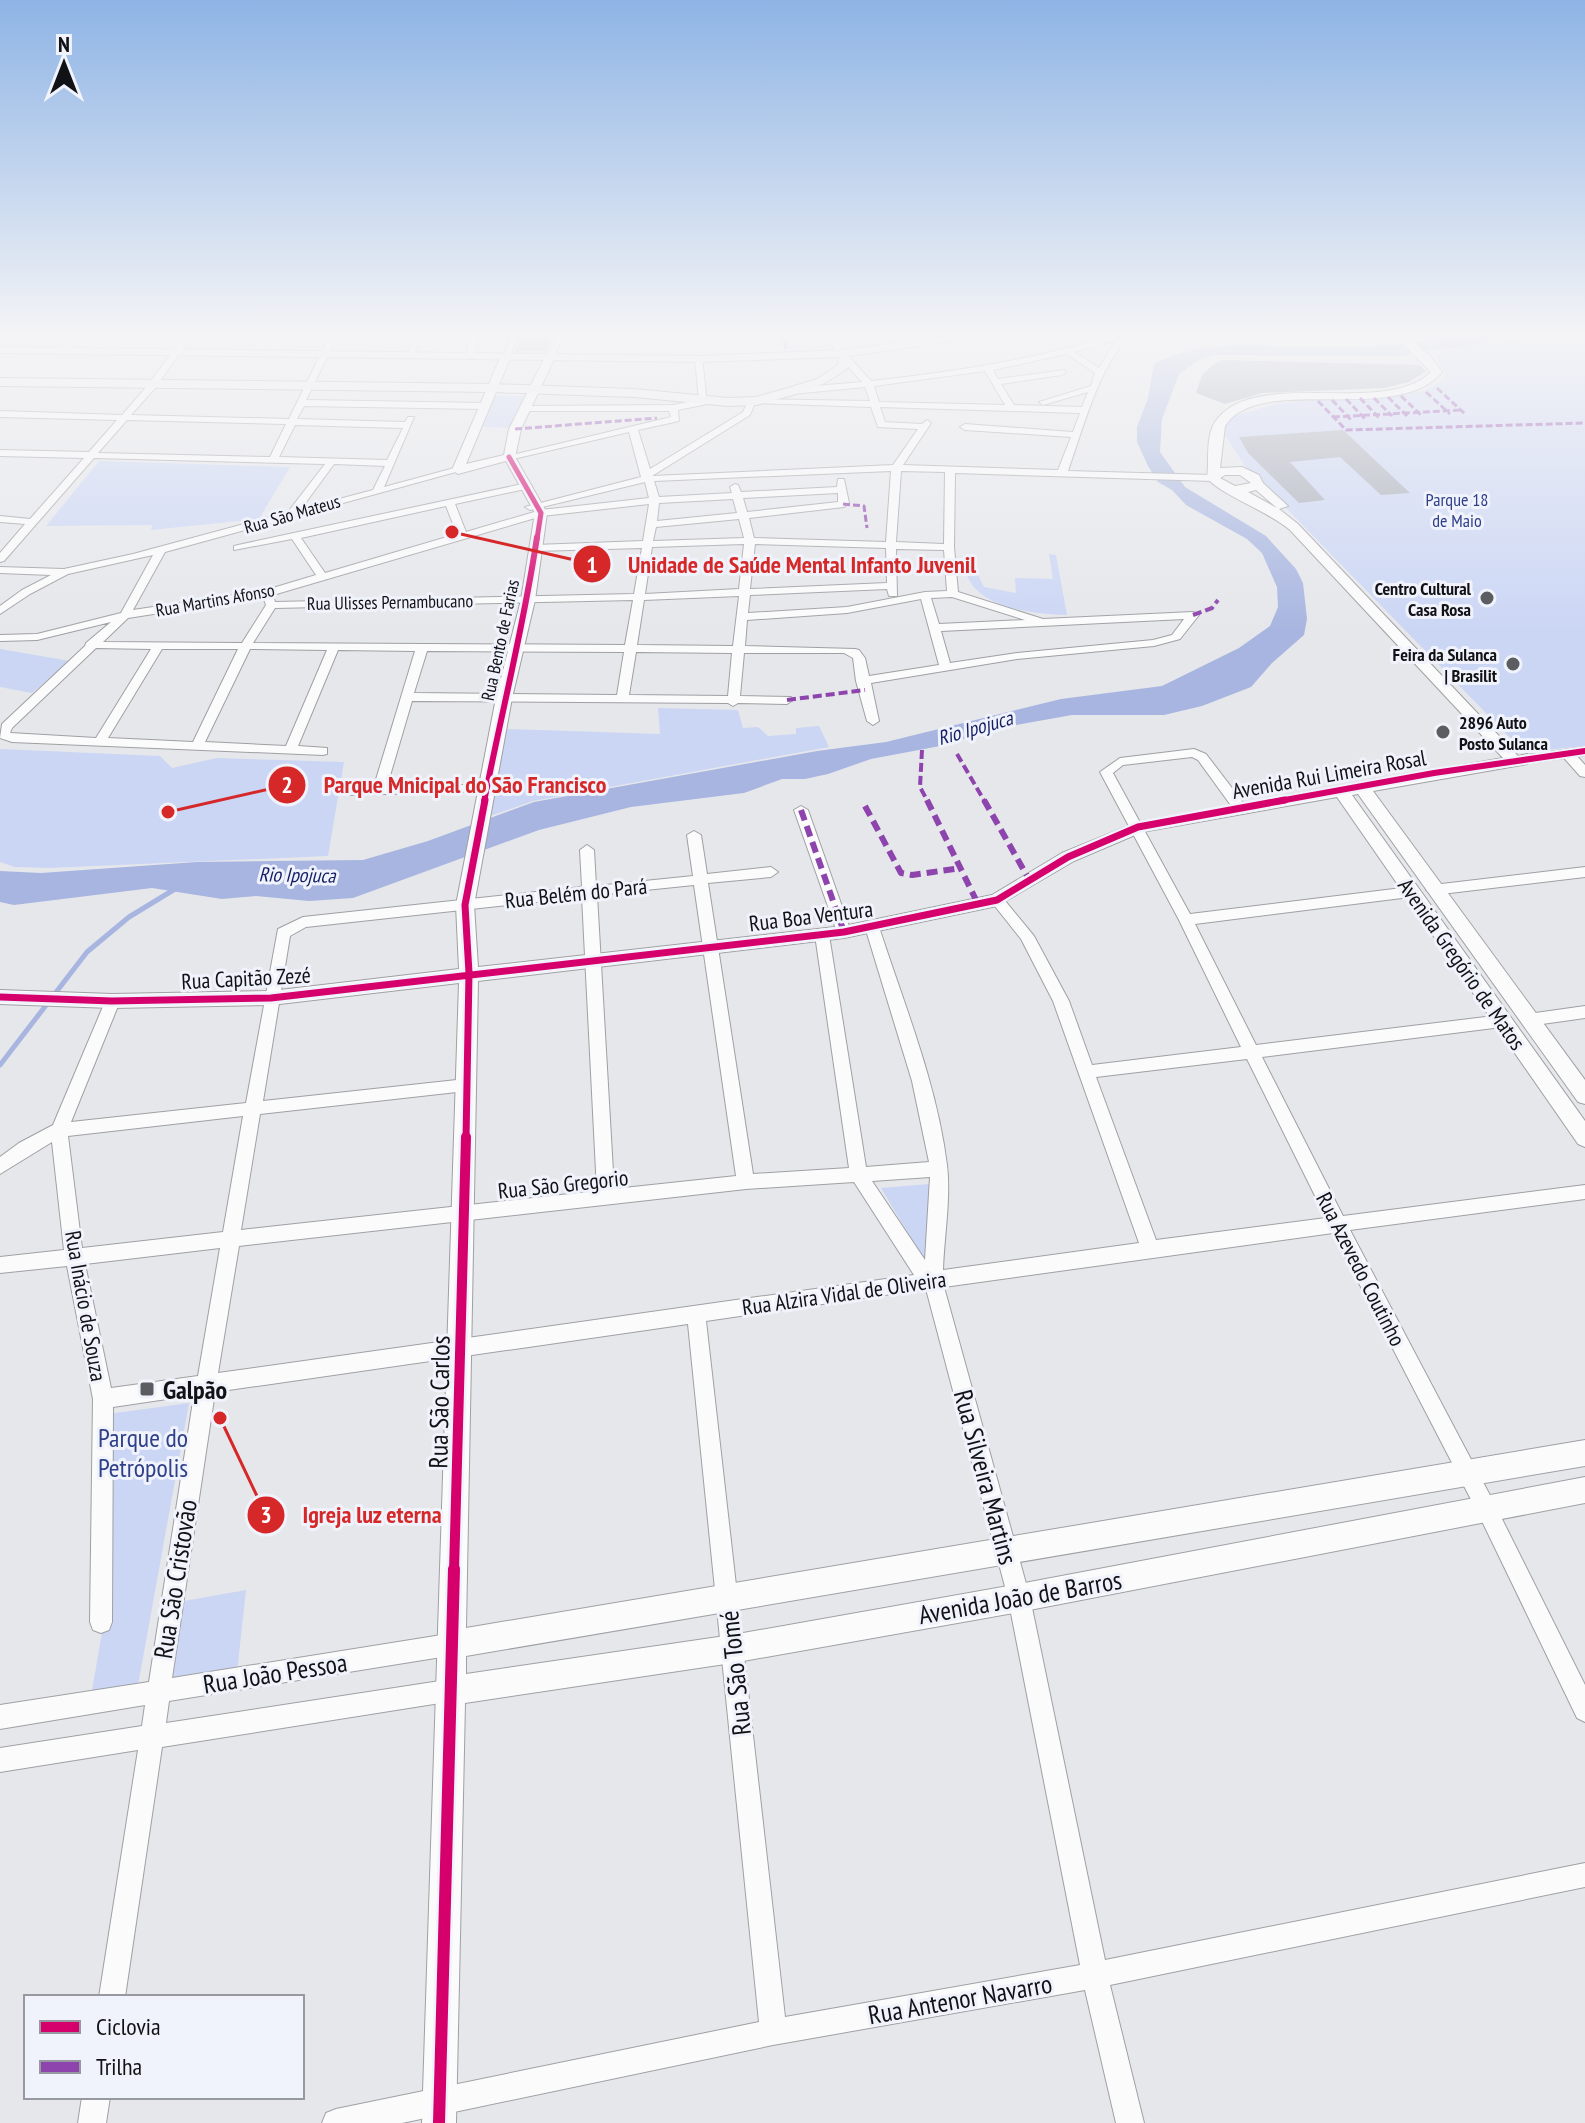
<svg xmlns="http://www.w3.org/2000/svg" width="1585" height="2123" viewBox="0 0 1585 2123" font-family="'PT Sans Narrow',sans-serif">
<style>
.green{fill:#cbd6f5}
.water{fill:#a7b5e0}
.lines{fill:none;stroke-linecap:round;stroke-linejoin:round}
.stream{stroke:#a7b5e0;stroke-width:5}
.building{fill:#a8acb9}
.minor-casing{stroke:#9fa0a4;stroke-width:2}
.tertiary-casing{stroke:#9fa0a4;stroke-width:2}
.secondary-casing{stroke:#9fa0a4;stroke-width:2}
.minor{fill:#fbfbfc;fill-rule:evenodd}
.tertiary{fill:#fbfbfc;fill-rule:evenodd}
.secondary{fill:#f0f1f4;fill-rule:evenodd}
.quiet-far2{stroke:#8e44ad;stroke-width:3;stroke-dasharray:7 3;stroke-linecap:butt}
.quiet-far1{stroke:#8e44ad;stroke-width:4;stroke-dasharray:9 4;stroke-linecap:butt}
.quiet{stroke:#8e44ad;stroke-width:6;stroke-dasharray:11 6;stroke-linecap:butt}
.cycleway-far4-casing{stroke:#f0f3fc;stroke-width:8}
.cycleway-far3-casing{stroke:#f0f3fc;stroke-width:10}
.cycleway-far2-casing{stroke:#f0f3fc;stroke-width:12}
.cycleway-far1-casing{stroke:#f0f3fc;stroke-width:15}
.cycleway-casing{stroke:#f0f3fc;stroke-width:17}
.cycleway-far4{stroke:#d6006c;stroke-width:5}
.cycleway-far3{stroke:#d6006c;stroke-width:6}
.cycleway-far2{stroke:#d6006c;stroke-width:7}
.cycleway-far1{stroke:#d6006c;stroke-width:10}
.cycleway{stroke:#d6006c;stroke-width:12}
.poi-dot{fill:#5c5d60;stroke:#f0f3fc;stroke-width:3}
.labels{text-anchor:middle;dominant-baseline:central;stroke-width:6;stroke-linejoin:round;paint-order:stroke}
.far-park-label{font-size:18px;fill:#2f4088;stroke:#f0f3fc}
.far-street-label{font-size:18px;fill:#111215;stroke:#f0f3fc}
.far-poi-label{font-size:18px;font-weight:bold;fill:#111215;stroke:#f0f3fc;text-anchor:end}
.far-water-label{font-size:20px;font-style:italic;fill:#141e64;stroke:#f0f3fc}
.street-label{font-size:22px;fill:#111215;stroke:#f0f3fc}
.near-poi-label{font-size:26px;font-weight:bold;fill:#111215;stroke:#f0f3fc;text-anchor:start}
.near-street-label{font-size:26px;fill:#111215;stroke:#f0f3fc}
.near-park-label{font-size:26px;fill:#2f4088;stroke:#f0f3fc}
.leader{fill:none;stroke:#d62828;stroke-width:3}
.callout-dot{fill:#d62828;stroke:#f0f3fc;stroke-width:3}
.mark-label{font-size:24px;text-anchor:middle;font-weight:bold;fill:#fff}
.callout-label{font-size:24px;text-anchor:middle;font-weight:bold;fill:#d62828;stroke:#f0f3fc;stroke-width:6;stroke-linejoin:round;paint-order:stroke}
</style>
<rect width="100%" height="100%" fill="#e6e7eb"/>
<path class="green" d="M1542,333H1585V746L1524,752L1245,466L1223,432L1230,417L1280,403L1423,391L1441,382L1446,375L1435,354Z
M492,396H528L515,428L478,427Z
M99,461L290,467L259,519L151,530L152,525L46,526Z
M1049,554L1056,555L1067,615C1035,614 978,609 966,573H977L984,587L1016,593L1015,578L1053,579Z
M0,649L70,661L32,693L0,687Z
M658,708L738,710L743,728L758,727L768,736L796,734V728L819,726L829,747L533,801L487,817L507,729L660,734Z
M0,749L160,756L172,768L217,758L344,762L328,856L49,868L15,867L0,862Z
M941,1183L936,1280L881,1188Z
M189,1403L137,1691L91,1696L104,1621L108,1414Z
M246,1590L237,1672L172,1684L184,1601Z"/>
<path class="water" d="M1466,333H1515L1470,347L1433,349L1401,356L1213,355L1200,359L1179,374L1162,419L1160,452L1185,487L1266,536L1296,569L1303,583L1307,619L1304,635L1272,663L1251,687L1202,706L1164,715H1072L1000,728L940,746L871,759L828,774L805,779H782L744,793L631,807L539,830L353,898L309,901L256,896L222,899L152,888L14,905L0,902V871L41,873L197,862L363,860L428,841L534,802L817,751L886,742L1061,699L1162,686L1239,648L1270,626L1278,607L1277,587L1262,553L1247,539L1186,505L1172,490L1158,482L1148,466L1137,442V427L1148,398L1154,364C1204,338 1258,347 1312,347C1363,347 1417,347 1466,333Z"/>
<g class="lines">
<path class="stream" d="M0,1065L87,952L129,917L175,889"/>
</g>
<path class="building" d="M521,337L551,338L547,351H516Z
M1223,360L1420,365L1426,371L1409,382L1384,388L1262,393L1225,404L1196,393L1202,375L1214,364Z
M1343,430L1410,493L1381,495L1340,457L1290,462L1325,500L1299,503L1248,453L1239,437Z"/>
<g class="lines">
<g class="minor-casing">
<path id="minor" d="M75,333H84L65,354H59V350Z
M186,333H194L155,388L131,415L289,419L331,333H339L306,400L484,403L488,406L484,409L304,406L297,419L405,422L408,417H414L384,487L458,467L463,470L165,552L133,610L266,590L316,575L292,539L234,550V546L238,545L527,483L532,486L530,488L455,504L466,532L541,510L649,498L645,482L530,510L525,507L641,477L629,432L509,460L504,457L671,417L669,411H525L522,410V406L673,405L699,400L695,359L702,357L707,404L678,410L679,421L638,430L650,469L743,412L749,399L870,401L865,387L792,394L788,391L792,388L862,382L842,360V356H848L871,381C952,372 1031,360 1109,337L1110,333H1118L1116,340L1074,352L1099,368L1117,339L1126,336L1130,338C1101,359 1081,435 1068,471L1213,475L1218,478L1213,481L955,473L954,547L958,592L1043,619L1193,612L1199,615L1180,639L1154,646L1017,659L871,683L879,721L873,725L867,721L856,681L853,658L844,653H744L740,696L791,697L793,700L787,704L738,703L733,706L728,703L412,701L387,786L468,785L469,788L463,792L346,795L339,791L346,787L374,786L415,651L338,650L298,746L327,748V754L323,755L12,742L0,738L2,724L85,646L86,643L111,622L37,640L0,641V635L37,634L121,613L153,555L68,574L30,594L0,614V606L22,590L51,575L0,573V567L64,569L133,554L288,512L325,464L94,458L4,561L0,562V553L25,524L0,522V516L30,519L84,458L0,456V450L89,452L117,420L0,417V411L122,415L149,384ZM1067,354L1095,373L1091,386L1039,402L1043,405L1088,392L1082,407L1014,405L1001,384L1062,375L1066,372L1065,370L998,379L993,370ZM985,371L1005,405L879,402L874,386ZM755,403L871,407L878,427L918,429L893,465L652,476L750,415ZM880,407L1080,413L1073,432L965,424L960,427L965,430L1071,437L1058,470L903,465L931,423L927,420L922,424L885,422ZM127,420L286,424L270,457L98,453ZM295,425L403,428L387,460L279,457ZM334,464L385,466L373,490L301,509ZM891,471L886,542L754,538L749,518L844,507L849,503L844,479H838L837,487L741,492L738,485L735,484L730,487L732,493L659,497L654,481ZM901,471L945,472L944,544L896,542ZM838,493V502L747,512L743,498ZM733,499L737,513L657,521L659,503ZM649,504L643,541L535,545L530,548L535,551L642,548L634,594L275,602L273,595L542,516ZM446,506L457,534L325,573L301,538ZM739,519L744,538L653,541L656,527ZM744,544L739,589L645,594L652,547ZM755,544L886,548L887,583L750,589ZM896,549L944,550L947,591L925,592L847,607L748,613L750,595L887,589L889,596H897ZM739,596L733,646L637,645L644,600ZM263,597L266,605L242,643L103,642L128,618ZM952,597L1025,620L939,624L931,598ZM921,599L939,665L869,676L865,658L859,650L855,649L745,646L747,620L847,613ZM633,600L625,645L253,643L275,608ZM1184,619L1172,635L1153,640L1017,653L950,663L941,631ZM96,648L151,649L96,738L10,733L12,728ZM162,649H238L193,742L108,738ZM250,649L327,650L286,746L205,742ZM427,651L624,652L617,695L414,693ZM636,652L732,653L728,696L629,695Z
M384,333H392L387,337Z
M415,333H423L413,356H407Z
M472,333H480L474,355L470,357L466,355Z
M512,333H520L510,356L503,358Z
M556,333H564L554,357L547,359Z
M667,333H694L648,340L644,338Z
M820,333H829L842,347V351H836Z
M1585,747V755L1577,756L1585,765V777L1580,776L1564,758L1527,763L1521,759L1527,755Z
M1194,749L1206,754L1245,805V811H1235L1198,760L1192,757L1123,765L1113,773L1190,914L1410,887L1417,892L1410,897L1195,924L1256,1045L1502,1015L1510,1021L1502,1027L1262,1057L1343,1216L1585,1185V1199L1350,1230L1493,1501L1585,1685V1722L1577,1718L1479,1515L1333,1233L944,1287L1030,1598L1105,1960L1585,1863V1887L1110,1985L1144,2123H1116L1085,1990L773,2045L402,2123H322L326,2113L336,2109L759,2022L688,1324L215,1392L172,1678L454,1633L462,1636L465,1644L462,1652L454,1655L169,1701L166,1723L453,1679L461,1682L464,1690L461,1698L453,1701L162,1747L125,1997H99L138,1750L0,1772V1748L142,1726L145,1705L0,1729V1705L149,1682L194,1395L113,1407L112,1622L109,1630L101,1633L93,1630L90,1622L93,1399L67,1266L0,1273V1257L64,1250L52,1142L0,1174V1157L19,1143L53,1125L107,997H117L120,1001L71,1122L246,1103L278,929L303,917L582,887L580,850L587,845L594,850L596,886L693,876L687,835L694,831L701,835L707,874L771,867L778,872L771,877L708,883L753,1174L849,1168L815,935L822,930L829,935L866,1167L929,1162L912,1081L865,927L872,922L879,927C904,1004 937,1084 947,1165C951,1199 944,1237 943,1270L1139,1243L1053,1001L1021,939L990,900L997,895L1002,897L1034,936L1069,1001L1092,1065L1241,1047L1179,920L1100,772L1120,758ZM694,885L736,1176L614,1189L597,895ZM582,897L597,1191L241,1230L260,1114L466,1091L472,1090L474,1085L472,1080L466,1079L263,1101L290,936L306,927ZM1247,1059L1326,1218L1156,1240L1096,1077ZM243,1116L223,1232L82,1248L68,1136ZM930,1177L925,1260L872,1181ZM854,1182L914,1275L218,1373L239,1246L746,1189ZM220,1248L198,1376L111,1388L85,1264ZM926,1289L1008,1598L1080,1965L785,2017L706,1321Z
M801,806L808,810L851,932L849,936H839L837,932L794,810Z
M1585,867V877L1433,895L1426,890L1433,885Z
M1585,1006V1018L1528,1026L1520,1020L1528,1014Z
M82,2097H110L106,2123H78Z"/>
</g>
<g class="tertiary-casing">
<path id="tertiary" d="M1392,333H1403L1429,355L1442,372C1396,427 1259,372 1225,426L1220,468L1242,467L1259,475L1263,483L1288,506L1279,509L1298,524L1518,756L1527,754L1535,759L1527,764L1373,791L1585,1080V1104L1578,1102L1358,794L1352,795L1585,1121V1147L1578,1144L1337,797L1142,832L1074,861L997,906L844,938L478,981L466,1628L1585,1440V1466L466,1656V1674L732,1635L1019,1584L1585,1477V1503L1019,1612L732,1663L465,1703L456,2123H422L459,983L271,1005L112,1008L0,1004V990L112,994L271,991L459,969L456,905L496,698L521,600L535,513L506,461L458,474L452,470L501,356L506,353L511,356L466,464L504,455L509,429L545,357L550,354L555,357L521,429L515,457L547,513L535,600L512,698L474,905L478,967L844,926L992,895L1062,853L1138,822L1503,758L1290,530C1268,511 1221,495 1207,478C1210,460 1204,434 1218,418C1260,368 1386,417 1431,372ZM1225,475H1240L1251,483L1235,486L1220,478ZM1256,490L1277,508L1248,492Z"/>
</g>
<g class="secondary-casing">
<path id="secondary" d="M974,333H1008L850,356L847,369L825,383L796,394L757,405L728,406L634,397L492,392L0,386V378L492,384L634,389L728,398L756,397L788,388L817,379L838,365L839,357L699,362L0,353V347L699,356L843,350Z"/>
</g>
<use href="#minor" class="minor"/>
<use href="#tertiary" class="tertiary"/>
<use href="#secondary" class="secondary"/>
<path class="quiet-far2" d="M779,333L787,349
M1437,388L1465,414
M1426,392L1450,414
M1401,396L1421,415
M1388,397L1407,416
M1360,398L1380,419
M1374,398L1392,416
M1346,399L1366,420
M1332,400L1352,421
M1318,401L1346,430L1585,423
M1333,417L1461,410
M515,429L657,418
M843,504L864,506L867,528"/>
<path class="quiet-far1" d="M1193,615L1212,608L1218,600
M787,700L865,690
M922,750L920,787L928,802
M957,754L985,802"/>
<path class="quiet" d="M927,800L979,906
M984,800L1030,881
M865,806L901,873L912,875L961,868
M801,810L844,932"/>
<g class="cycleway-far4-casing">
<path id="cycleway-far4" d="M509,457L541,513L537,539"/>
</g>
<g class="cycleway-far3-casing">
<path id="cycleway-far3" d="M484,802C501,714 524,626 537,537
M1274,802L1434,773L1585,751"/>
</g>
<g class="cycleway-far2-casing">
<path id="cycleway-far2" d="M0,997L112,1001L271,998L844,932L997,900L1068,857L1138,827L1285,800
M466,1139L469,973L465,905L485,800"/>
</g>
<g class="cycleway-far1-casing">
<path id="cycleway-far1" d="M454,1571L466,1137"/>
</g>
<g class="cycleway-casing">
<path id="cycleway" d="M439,2123L454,1569"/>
</g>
<use href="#cycleway-far4" class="cycleway-far4"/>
<use href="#cycleway-far3" class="cycleway-far3"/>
<use href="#cycleway-far2" class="cycleway-far2"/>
<use href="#cycleway-far1" class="cycleway-far1"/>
<use href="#cycleway" class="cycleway"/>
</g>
<linearGradient id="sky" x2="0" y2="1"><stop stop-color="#8eb4e5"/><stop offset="0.53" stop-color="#f4f4f6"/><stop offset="1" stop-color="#f4f4f6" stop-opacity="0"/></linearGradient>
<rect width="1585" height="631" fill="url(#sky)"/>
<g class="poi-dot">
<circle cx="1487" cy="598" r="8"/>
<circle cx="1513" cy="664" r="8"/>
<circle cx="1443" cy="732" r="8"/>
<rect x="139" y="1381" width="16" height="16" rx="4"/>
</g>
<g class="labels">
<g class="far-park-label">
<text x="1457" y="499">Parque 18<tspan x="1457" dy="21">de Maio</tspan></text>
</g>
<g class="far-street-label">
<text transform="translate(292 514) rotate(-16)">Rua São Mateus</text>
<text transform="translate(215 600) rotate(-10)">Rua Martins Afonso</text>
<text transform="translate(390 602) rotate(-1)">Rua Ulisses Pernambucano</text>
<text transform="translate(500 640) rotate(-78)">Rua Bento de Farias</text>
</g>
<g class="far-poi-label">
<text x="1471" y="588">Centro Cultural<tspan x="1471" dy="21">Casa Rosa</tspan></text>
<text x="1497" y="654">Feira da Sulanca<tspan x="1497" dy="21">| Brasilit</tspan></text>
<text x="1459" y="722" text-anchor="start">2896 Auto<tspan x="1459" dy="21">Posto Sulanca</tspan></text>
</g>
<g class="far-water-label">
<text transform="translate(975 728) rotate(-16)">Rio Ipojuca</text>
<text transform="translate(297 875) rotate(1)">Rio Ipojuca</text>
</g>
<g class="street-label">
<text transform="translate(1329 774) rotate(-10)">Avenida Rui Limeira Rosal</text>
<text transform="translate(576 893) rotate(-6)">Rua Belém do Pará</text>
<text transform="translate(811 916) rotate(-7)">Rua Boa Ventura</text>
<text transform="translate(1462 964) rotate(55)">Avenida Gregório de Matos</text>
<text transform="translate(246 978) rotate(-3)">Rua Capitão Zezé</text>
<text transform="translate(563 1184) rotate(-6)">Rua São Gregorio</text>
<text transform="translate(1361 1269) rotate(63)">Rua Azevedo Coutinho</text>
<text transform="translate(844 1293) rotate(-8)">Rua Alzira Vidal de Oliveira</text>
<text transform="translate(86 1306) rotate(80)">Rua Inácio de Souza</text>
</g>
<g class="near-poi-label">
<text x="163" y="1389">Galpão</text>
</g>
<g class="near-street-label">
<text transform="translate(439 1402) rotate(-89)">Rua São Carlos</text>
<text transform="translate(986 1477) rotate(75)">Rua Silveira Martins</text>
<text transform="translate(175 1579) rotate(-81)">Rua São Cristovão</text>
<text transform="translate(1020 1597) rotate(-10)">Avenida João de Barros</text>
<text transform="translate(275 1673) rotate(-9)">Rua João Pessoa</text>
<text transform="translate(735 1673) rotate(-96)">Rua São Tomé</text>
<text transform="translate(960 1999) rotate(-10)">Rua Antenor Navarro</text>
</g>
<g class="near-park-label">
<text x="143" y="1437">Parque do<tspan x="143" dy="30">Petrópolis</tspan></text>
</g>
</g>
<path class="leader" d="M452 532L592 564M168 812L287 785M220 1418L266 1515"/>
<g class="callout-dot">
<circle cx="452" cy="532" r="8"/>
<circle cx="168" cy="812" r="8"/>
<circle cx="220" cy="1418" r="8"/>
<circle cx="592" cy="564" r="20"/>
<circle cx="287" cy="785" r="20"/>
<circle cx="266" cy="1515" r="20"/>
</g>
<g class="mark-label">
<text x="592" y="573">1</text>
<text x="287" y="793">2</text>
<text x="266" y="1523">3</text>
</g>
<g class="callout-label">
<text x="802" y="573">Unidade de Saúde Mental Infanto Juvenil</text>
<text x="465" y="793">Parque Mnicipal do São Francisco</text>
<text x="372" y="1523">Igreja luz eterna</text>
</g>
<rect x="24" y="1995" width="280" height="104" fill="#f0f3fc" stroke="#9799a0" stroke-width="2"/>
<rect x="40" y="2021" width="40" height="12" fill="#d6006c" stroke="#9799a0" stroke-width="2"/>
<text x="96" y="2035" font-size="24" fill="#111215">Ciclovia</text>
<rect x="40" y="2061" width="40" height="12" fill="#8e44ad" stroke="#9799a0" stroke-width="2"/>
<text x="96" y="2075" font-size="24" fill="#111215">Trilha</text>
<g transform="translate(64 64)" stroke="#f0f3fc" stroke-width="6" paint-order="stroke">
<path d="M0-6L14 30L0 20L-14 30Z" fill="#111215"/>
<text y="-12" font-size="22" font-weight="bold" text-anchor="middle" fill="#111215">N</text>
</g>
</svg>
